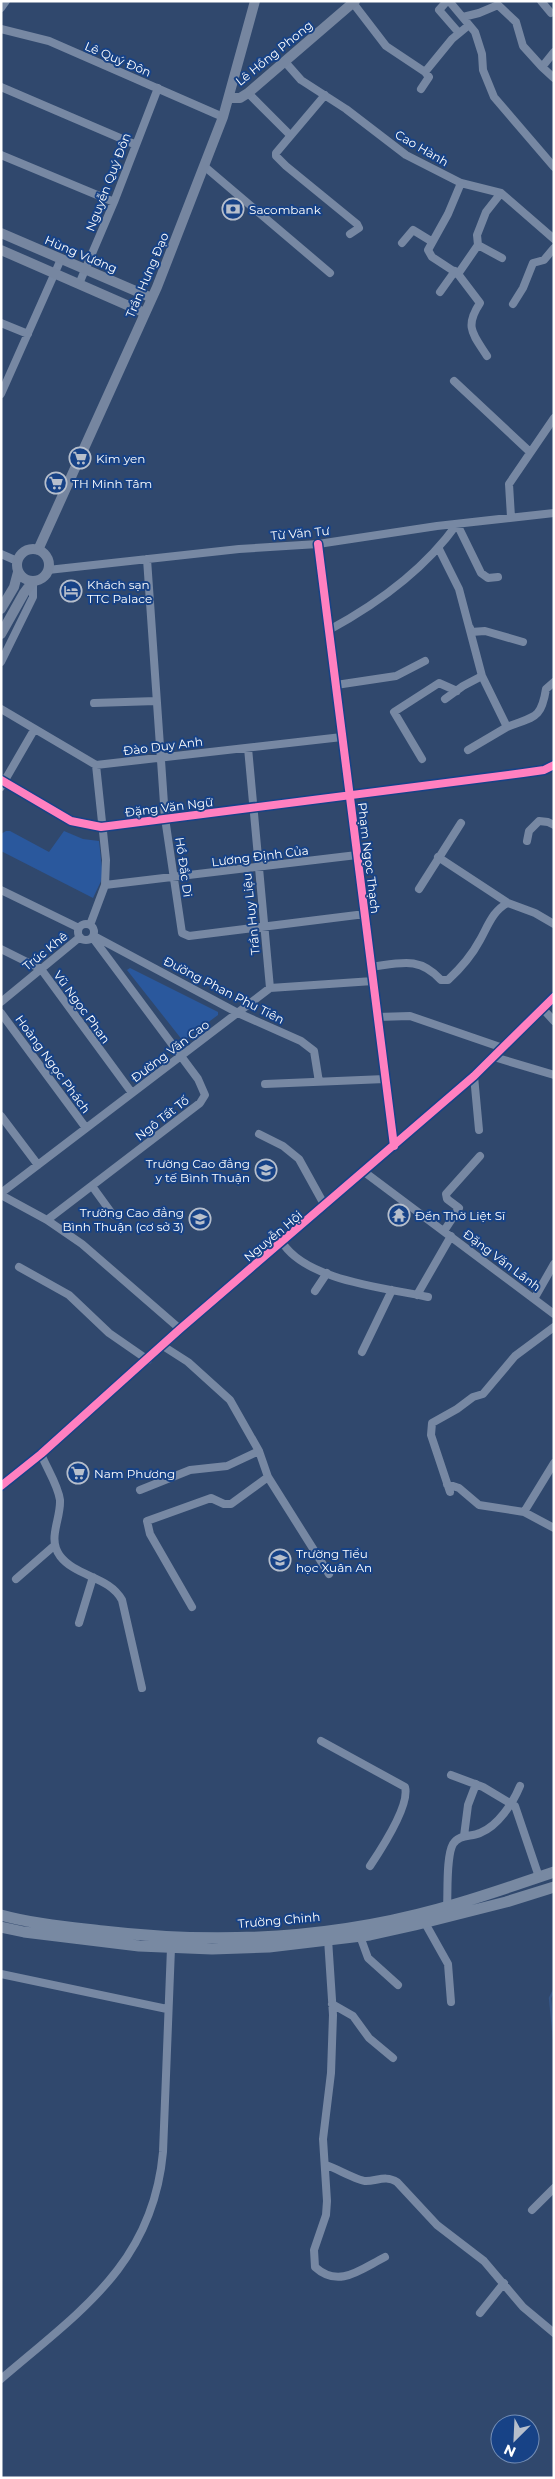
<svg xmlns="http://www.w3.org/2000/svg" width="555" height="2479" viewBox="0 0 555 2479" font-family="Montserrat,sans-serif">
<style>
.green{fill:#2a589d}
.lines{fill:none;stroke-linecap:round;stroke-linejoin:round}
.stream{stroke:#365686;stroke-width:2.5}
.minor{stroke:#7788a3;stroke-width:8}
.major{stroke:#7686a0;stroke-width:10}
.highway{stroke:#7889a2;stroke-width:11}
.cycleway-casing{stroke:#174286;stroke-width:11}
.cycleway{stroke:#ff80c0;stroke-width:8}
.labels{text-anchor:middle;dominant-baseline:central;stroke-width:4;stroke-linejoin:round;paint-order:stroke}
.street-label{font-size:12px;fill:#fff;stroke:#174286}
.poi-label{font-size:12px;fill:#fff;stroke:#174286;text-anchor:start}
</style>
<rect width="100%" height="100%" fill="#30486d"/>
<path class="green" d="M6,831H10L49,852L64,831L83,839L99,841L103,877L93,898L1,851V834Z
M130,968L218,1012V1015L183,1041L127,970Z"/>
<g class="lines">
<path class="stream" d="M554,1990L550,1998L554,2039"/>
<path class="minor" d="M447,1L439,10L459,33
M449,1L475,32L482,54L483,70L494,97L554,167
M541,1L551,13
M353,3L386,46L425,72L452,39L469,25
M1,8L6,1
M463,17L479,13L498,5L516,22L523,46L542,67
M1,29L49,41L223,117
M554,52L542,67L554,78
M286,63L301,80L346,109L406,155L461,183L501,193L554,239
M1,87L134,144
M421,89L429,77L425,72
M248,93L290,135
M325,95L276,153V156L286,166L357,224L359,228L350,234
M1,155L114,202
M204,166L330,273
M402,243L413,230L431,241
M478,245L502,258
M458,274L432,257L428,250L448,214L461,183
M79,284L114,202L158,88
M440,292L455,271
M513,304L523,288L533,263L544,260L554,248
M1,323L28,334
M487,356C473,334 464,327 480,303L458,274L478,245L477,235L486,212L501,193
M454,381L530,452
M1,394L61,259
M511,517L509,484L554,418
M318,544L394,1146
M439,549L459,589L482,676L507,727L468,750
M1,554L17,561
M147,559L165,818L182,933L189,936L365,914
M48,570L239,549L318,544L437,526L554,513
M470,628L471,632L485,631L523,642
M329,630C377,604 425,569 457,524L481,573L488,578L498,577
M1,662L33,597V581
M336,685L396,676L425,661
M445,699L463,686L482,676
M94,703L156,701
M1,709L96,765L342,737
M507,727C534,716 541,720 546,689L554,682
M248,748L270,988
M422,759L394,712L439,683L457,691
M1,780L71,821L101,827L523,773L544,770L554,765
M1,787L34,730
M527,841L529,831L539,821L548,822L554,825
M438,857L508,903
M105,885L357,855
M419,889L461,823
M1,890L79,928
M78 932a8 8 0 1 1 16 0a8 8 0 1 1-16 0Z
M90,925L105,885L106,860L96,765
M94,936L238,1013L301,1041L314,1051L319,1082
M1,949L41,969L132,1093
M371,967C401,963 419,956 441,980H448C461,968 472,955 480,940C488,926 493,910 508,903L535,913L554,924
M1,1002L80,937
M543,1009L554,1021
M1,1013L86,1128
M377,1017L410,1016L503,1048
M494,1057L554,1075
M474,1076L479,1130
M265,1084L385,1079
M1,1116L38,1165
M259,1134L283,1146L299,1159L325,1206
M363,1171L554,1314
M92,1186L113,1215
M1,1193L270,988L373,981
M1,1195L47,1220L82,1244L180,1329
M47,1220L200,1103L205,1095L198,1079L93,938
M444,1231L459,1208L447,1199L446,1194L480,1156
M282,1242C306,1281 387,1288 428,1297
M19,1267L69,1295L109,1333L148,1360
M315,1291L327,1273
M417,1295L451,1236
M534,1299L554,1264
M163,1346L188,1362L230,1400L259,1451L268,1477L329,1574
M362,1352L392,1290
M41,1454C47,1469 58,1485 60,1500C61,1520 47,1538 60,1556C76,1577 109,1576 122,1600L142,1688
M447,1484L459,1488L479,1505L524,1512L554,1528
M1,1486L41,1454L180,1329L474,1076L554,997
M140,1490L190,1470L227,1466L259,1451
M450,1492L431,1435L432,1423L457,1409L473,1397L483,1394L515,1356L554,1327
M524,1512L554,1463
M16,1579L55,1545
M192,1607L150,1534L147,1521L211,1498L224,1504H231L268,1477
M79,1623L93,1577
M321,1741L405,1787C410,1805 380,1851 370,1866
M451,1775L483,1787L515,1806L539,1877
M464,1836L468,1805L476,1784
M447,1907C448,1892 446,1856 453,1844C459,1834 471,1837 480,1833C498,1826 513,1803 520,1786
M425,1923L448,1964L451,2002
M360,1936L368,1958L398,1985
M328,1939L333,2015L331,2073L323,2139L327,2201L326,2215L314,2250L315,2267C339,2289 361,2269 385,2257
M1,1974L167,2009
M332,2004L353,2016L369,2038L393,2058
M326,2165C336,2168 358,2181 366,2181C377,2181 386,2175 397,2182L437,2225L484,2261L523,2307L554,2333
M532,2210L554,2188
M480,2313L504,2283
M1,2379C79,2312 153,2264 163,2152L171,1948"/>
<path class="major" d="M229,98H240L248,93L355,1
M1,233L152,298
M1,250L145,313
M17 565a16 16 0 1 1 32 0a16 16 0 1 1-32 0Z
M38,550L157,287L223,117L255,1
M1,609L14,587L18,572
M1,634L24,593L33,581"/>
<path class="highway" d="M1,1915C34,1924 69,1927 103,1931C214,1944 329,1939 438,1909C477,1899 515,1885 554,1872
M1,1927L24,1932L139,1946L212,1949L269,1947L370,1935L415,1925L506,1902L554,1887"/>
<g class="cycleway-casing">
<path id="cycleway" d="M318,544L394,1146
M1,780L71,821L101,827L523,773L544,770L554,765
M1,1486L41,1454L180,1329L474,1076L554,997"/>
</g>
<use href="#cycleway" class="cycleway"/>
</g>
<defs>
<g id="bank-ring" transform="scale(1.125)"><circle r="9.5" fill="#174286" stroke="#b7bfcc" stroke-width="1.5"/><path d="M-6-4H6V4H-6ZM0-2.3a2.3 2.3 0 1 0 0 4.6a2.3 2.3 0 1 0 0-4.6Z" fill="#b7bfcc"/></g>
<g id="supermarket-ring" transform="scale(1.125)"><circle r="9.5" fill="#174286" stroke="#b7bfcc" stroke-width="1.5"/><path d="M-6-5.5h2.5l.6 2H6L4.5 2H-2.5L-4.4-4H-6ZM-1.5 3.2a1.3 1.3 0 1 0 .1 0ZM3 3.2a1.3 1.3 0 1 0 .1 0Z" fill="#b7bfcc"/></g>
<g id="hotel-ring" transform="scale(1.125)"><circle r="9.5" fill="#174286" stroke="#b7bfcc" stroke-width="1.5"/><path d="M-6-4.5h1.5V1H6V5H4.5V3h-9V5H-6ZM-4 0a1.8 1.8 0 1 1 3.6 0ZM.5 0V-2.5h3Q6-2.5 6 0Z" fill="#b7bfcc"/></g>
<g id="university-ring" transform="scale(1.125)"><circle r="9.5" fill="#174286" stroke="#b7bfcc" stroke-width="1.5"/><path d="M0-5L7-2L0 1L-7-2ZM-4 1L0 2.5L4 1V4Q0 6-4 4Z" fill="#b7bfcc"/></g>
<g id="temple-ring" transform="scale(1.125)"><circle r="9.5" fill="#174286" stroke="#b7bfcc" stroke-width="1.5"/><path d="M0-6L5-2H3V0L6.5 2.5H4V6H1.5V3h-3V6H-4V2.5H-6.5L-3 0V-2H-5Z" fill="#b7bfcc"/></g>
<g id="school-ring" transform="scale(1.125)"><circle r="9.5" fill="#174286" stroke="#b7bfcc" stroke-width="1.5"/><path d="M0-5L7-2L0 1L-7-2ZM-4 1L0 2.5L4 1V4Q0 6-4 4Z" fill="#b7bfcc"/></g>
</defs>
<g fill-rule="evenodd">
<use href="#bank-ring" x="233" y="209"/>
<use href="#supermarket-ring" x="80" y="458"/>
<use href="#supermarket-ring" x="56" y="483"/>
<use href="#hotel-ring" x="71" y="591"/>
<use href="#university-ring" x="266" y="1170"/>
<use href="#temple-ring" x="399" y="1215"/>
<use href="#university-ring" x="200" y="1219"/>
<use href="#supermarket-ring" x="78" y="1473"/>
<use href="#school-ring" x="280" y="1560"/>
</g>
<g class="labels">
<g class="street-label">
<text transform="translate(274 53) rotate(-39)">Lê Hồng Phong</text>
<text transform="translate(118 59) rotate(23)">Lê Quý Đôn</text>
<text transform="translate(422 148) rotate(30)">Cao Hành</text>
<text transform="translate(108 182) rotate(-69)">Nguyễn Quý Đôn</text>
<text transform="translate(81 254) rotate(23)">Hùng Vương</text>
<text transform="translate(147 275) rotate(-67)">Trần Hưng Đạo</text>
<text transform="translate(300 533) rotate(-5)">Từ Văn Tư</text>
<text transform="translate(163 746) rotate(-7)">Đào Duy Anh</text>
<text transform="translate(169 807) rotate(-7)">Đặng Văn Ngữ</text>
<text transform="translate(260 856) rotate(-7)">Lương Định Của</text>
<text transform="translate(369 858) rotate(83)">Phạm Ngọc Thạch</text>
<text transform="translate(184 867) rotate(82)">Hồ Đắc Di</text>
<text transform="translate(251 914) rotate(-96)">Trần Huy Liệu</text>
<text transform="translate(45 951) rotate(-39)">Trúc Khê</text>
<text transform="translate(224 990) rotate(27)">Đường Phan Phu Tiên</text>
<text transform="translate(82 1007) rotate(54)">Vũ Ngọc Phan</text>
<text transform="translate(170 1051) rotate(-37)">Đường Văn Cao</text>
<text transform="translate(53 1064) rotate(54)">Hoàng Ngọc Phách</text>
<text transform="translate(162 1118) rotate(-38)">Ngô Tất Tố</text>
<text transform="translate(273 1236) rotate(-40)">Nguyễn Hội</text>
<text transform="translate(502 1260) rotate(37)">Đặng Văn Lãnh</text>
<text transform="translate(279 1920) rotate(-5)">Trường Chinh</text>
</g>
<g class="poi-label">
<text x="249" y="209">Sacombank</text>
<text x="96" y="458">Kim yen</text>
<text x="72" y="483">TH Minh Tâm</text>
<text x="87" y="584">Khách sạn<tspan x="87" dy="14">TTC Palace</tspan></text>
<text x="250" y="1163" text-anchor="end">Trường Cao đẳng<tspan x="250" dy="14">y tế Bình Thuận</tspan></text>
<text x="184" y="1212" text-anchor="end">Trường Cao đẳng<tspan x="184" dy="14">Bình Thuận (cơ sở 3)</tspan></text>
<text x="415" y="1215">Đền Thờ Liệt Sĩ</text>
<text x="94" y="1473">Nam Phương</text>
<text x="296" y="1553">Trường Tiểu<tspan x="296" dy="14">học Xuân An</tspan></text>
</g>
</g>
<rect width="555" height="2479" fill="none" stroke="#ffffff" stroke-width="5"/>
<g transform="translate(515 2439) rotate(204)"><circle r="24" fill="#174286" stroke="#748eb6"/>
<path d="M0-4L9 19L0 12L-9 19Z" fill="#b7bfcc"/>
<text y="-8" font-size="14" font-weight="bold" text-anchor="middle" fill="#ffffff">N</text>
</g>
</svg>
